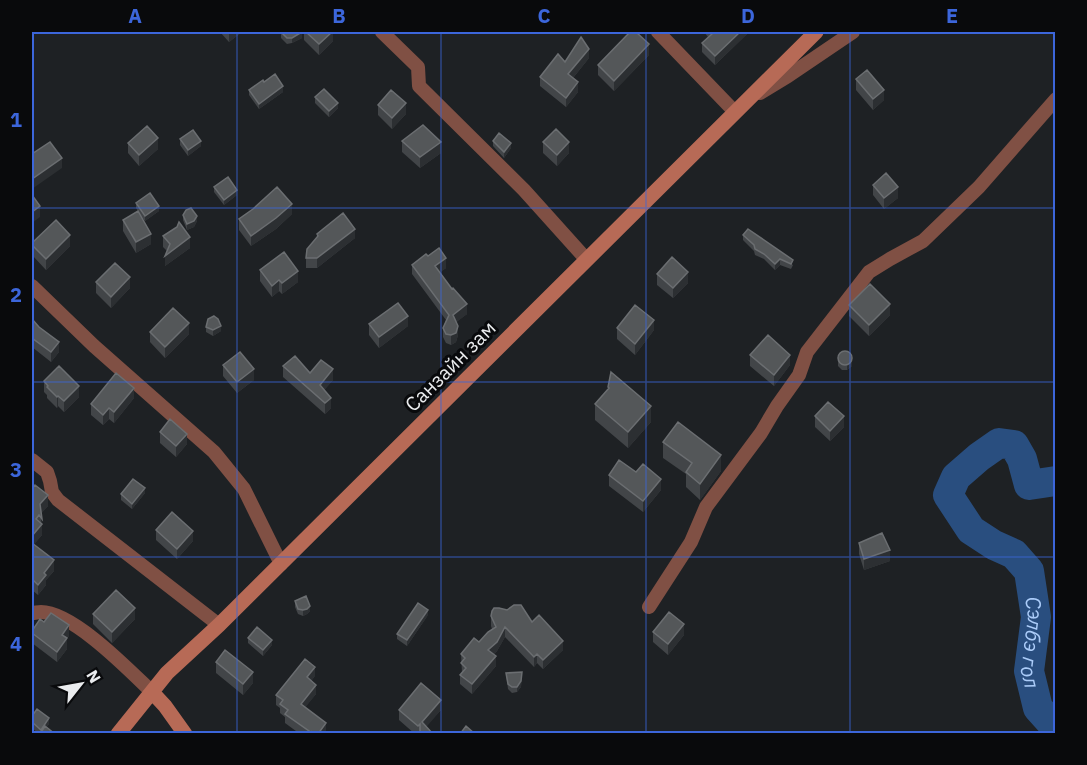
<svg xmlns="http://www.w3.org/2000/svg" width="1087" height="765" viewBox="0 0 1087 765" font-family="'IBM Plex Sans',sans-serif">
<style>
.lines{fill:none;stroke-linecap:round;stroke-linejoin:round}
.river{stroke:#294e7f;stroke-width:30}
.street{stroke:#805044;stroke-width:14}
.secondary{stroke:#b76a56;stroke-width:15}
.wall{fill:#424548}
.shaded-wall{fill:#2c2f32}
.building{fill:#545759;stroke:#6b6e71;stroke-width:1.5}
.grid{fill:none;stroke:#3c66db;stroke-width:1.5;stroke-opacity:0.55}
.labels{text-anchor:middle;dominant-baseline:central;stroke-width:6;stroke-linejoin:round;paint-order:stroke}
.street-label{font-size:20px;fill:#eaecee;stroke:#090a0c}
.water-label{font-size:21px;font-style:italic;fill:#abccf9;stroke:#090a0c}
.neatline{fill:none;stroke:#3c66db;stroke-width:2}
.grid-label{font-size:20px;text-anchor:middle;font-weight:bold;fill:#3c66db}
</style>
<rect width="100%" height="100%" fill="#1e2124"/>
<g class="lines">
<path class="river" id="s1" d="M1056,481L1029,485L1022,459L1014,445L999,443L979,457L956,477L948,495L971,530L994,545L1014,554L1029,571L1036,617L1029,671L1038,708L1056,728"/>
<path class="street" d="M382,32L418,67L419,86L524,190L586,259
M658,32L734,111
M760,93L788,76L853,32
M32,286L94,346L214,452L244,489L281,564
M32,460L47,472L50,481L52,492L58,500L219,625
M649,607L691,542L706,507L761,433L777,406L799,375L807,352L869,272L890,259L923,241L979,187L1056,99
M32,613C35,613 38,612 41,612C73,612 129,670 152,692"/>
<path class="secondary" d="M152,692L165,706L185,734
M118,734L167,673L219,625L816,32"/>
</g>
<path class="wall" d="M220,32H242L229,42Z
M281,32L302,38L292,43L287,44L281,38Z
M304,32H333V41L319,55L304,40Z
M704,32H747V34L715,65L702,52V43L708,37Z
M649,55L614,91L598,75V65Z
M589,58L573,78L578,92L566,107L540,86V77L565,62Z
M856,79L884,100L873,110L856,90Z
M264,82L283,92L259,109L249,95V90Z
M315,97L338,108L329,117L315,103Z
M378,105L406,114L392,129L378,115Z
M180,139L201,146L188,156L180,145Z
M402,141L441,153L420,168L402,152Z
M493,141L511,148L504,158L493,146Z
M543,142L569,153L557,166L543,153Z
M128,143L158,149L139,166L128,153Z
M873,185L898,198L884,209L873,195Z
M214,187L237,195L224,205L214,192Z
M136,203L159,211L145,221L140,215L151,244L136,253L123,231V220L138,211L136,208Z
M292,214L276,229L251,246L239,230V219Z
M183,215L197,221L194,227L187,230L183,220Z
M317,234L355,238L317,268H306V258L317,237Z
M743,235L793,265L791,269L780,265L775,270L764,259L755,255L754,251L743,240Z
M163,236L190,248L165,266L167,251L163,247Z
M32,243L70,246L46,270L32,255Z
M428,256L446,268L440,272L467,314L456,322L458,335L456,342L451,345L446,343L443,337V328L446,320L412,274V265Z
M260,270L298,282L282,294L279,291L272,297L260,281Z
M657,274L688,283L673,298L657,285Z
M96,282L130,288L111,308L96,293Z
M849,305L890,315L869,336L849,316Z
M32,319L59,352L51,362L32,347Z
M369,324L408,326L379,348L369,335Z
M206,327L221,331L213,336L206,332Z
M617,328L654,330L635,355L617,339Z
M150,332L189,334L165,358L150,342Z
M750,355L790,365L774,386L750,366Z
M838,355H852V366L847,370H842L838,366Z
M223,365L254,380L237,393L223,376Z
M283,366L333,380L324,390L331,408L325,414L283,377Z
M44,381L79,397L64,412L58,406L57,408L47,398V395L44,392Z
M608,387L651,422L628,448L595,420V404L608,389Z
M134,398L114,423L109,419L103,425L91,415V404Z
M815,416L844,427L830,441L815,427Z
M160,432L187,444L176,457L160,443Z
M663,442L721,471L700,500L686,487V474L663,458Z
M609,475L661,490L643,512L609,486Z
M32,489L48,506L41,513L42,535L33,545L54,571L46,580V585L38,595L32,590Z
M145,493L132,509L121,500V494Z
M156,530L193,541L177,559L156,540Z
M859,543L890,561L864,570L859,554Z
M295,601L310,611L307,614L303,616L298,614L295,607Z
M93,614L135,619L112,643L93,624Z
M428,615L407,646L397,639V634Z
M491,616L532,622L563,650L543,669L537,663L534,667L505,637L497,651L493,655L496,666L472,694L460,684V675L462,673L461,654L479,642L492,629L491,626Z
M44,622L69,636L67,638V649L57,662L32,643V631Z
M653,632L684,635L668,655L653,642Z
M248,638L272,645L263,656L248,643Z
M216,662L253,683L243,695L216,673Z
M522,672L521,687L517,692L512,693L508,689L506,673Z
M315,676L311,681L316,694L305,707L326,732L325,734H300L285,723V717L280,713V708L276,705V695Z
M399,710H441L426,726L433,734H415L399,720Z
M32,716L49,724L39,734L32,728Z"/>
<path class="shaded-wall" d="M229,32H242L229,42Z
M302,32V38L292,43V38Z
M332,32H333V41L319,55V44Z
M740,32H747V34L715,65V56Z
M649,44V55L614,91V81Z
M589,49V58L568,84V74Z
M578,82V92L566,107V98Z
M283,86V92L259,109V104Z
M884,90V100L873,110V99Z
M338,103V108L329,117V111Z
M406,103V114L392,129V118Z
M158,138V149L139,166V155Z
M201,141V146L188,156V150Z
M441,142V153L420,168V157Z
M569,142V153L557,166V155Z
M511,143V148L504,158V152Z
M62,158V168L32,189V179Z
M898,187V198L884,209V198Z
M237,190V195L224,205V200Z
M292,204V214L276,229L251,246V236Z
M40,206V217L32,223V212Z
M159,206V211L145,221V216Z
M197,216V221L194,227L187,230V224Z
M355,229V238L317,268V258Z
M151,234V244L136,253V242Z
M70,235V246L46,270V259Z
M190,237V248L165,266V256Z
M446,258V268L435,276V266Z
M780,259V265L775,270V264Z
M298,271V282L282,294V283Z
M688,272V283L673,298V288Z
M130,277V288L111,308V297Z
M279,280V291L272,297V286Z
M467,304V314L453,325V315Z
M890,304V315L869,336V325Z
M408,316V326L379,348V337Z
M654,320V330L635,355V344Z
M189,323V334L165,358V347Z
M221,326V331L213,336V330Z
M458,326V335L456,342L451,345V335Z
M59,342V352L51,362V352Z
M790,355V365L774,386V375Z
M852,361V366L847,370V365Z
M254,369V380L237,393V382Z
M333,369V380L320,395V385Z
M79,386V397L64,412V401Z
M134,388V398L114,423V412Z
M58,396V406L57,408V397Z
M331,398V408L325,414V403Z
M651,406V422L628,448V432Z
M109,408V419L103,425V415Z
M844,416V427L830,441V431Z
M187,434V444L176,457V446Z
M721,455V471L700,500V484Z
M661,479V490L643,512V501Z
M145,488V493L132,509V504Z
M48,495V506L40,515V504Z
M42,524V535L32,547V536Z
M193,531V541L177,559V549Z
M890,550V561L864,570V559Z
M54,560V571L46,580V585L38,595V585L44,573Z
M310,606V611L307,614L303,616V610Z
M135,608V619L112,643V632Z
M428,610V615L407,646V640Z
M684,624V635L668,655V644Z
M69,625V636L62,645V635Z
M505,627V637L497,651L488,660V650Z
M67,638V649L57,662V652Z
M272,640V645L263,656V650Z
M563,641V650L543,669V660Z
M537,654V663L534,667V657Z
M496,656V666L472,694V684Z
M315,667V676L307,686V677Z
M253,672V683L243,695V684Z
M521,681V687L517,692V687Z
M316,685V694L301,713V704Z
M441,700V710L422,732V722Z
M49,718V724L42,734H41V730Z
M326,723V732L325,734H318Z"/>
<path class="building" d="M281,32H302L292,38H287Z
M306,32H332L319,44Z
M630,32H636L649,44L614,81L598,65Z
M712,32H740L715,56L702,43L713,33Z
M581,37L589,49L568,74L578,82L566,98L540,77L558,54L565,62Z
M867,70L884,90L873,99L856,79Z
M275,74L283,86L259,104L249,90L263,80L264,82Z
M324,89L338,103L329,111L315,97Z
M391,90L406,103L392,118L378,105Z
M423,125L441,142L420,157L402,141Z
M147,126L158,138L139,155L128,143Z
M556,129L569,142L557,155L543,142Z
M193,130L201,141L188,150L180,139Z
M499,133L511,143L504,152L493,141Z
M50,142L62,158L32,179V154Z
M886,173L898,187L884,198L873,185Z
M228,177L237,190L224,200L214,187Z
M277,187L292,204L276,218L251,236L239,219L253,209Z
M150,193L159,206L145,216L136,203Z
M32,195L40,206L32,212Z
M191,208L197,216L194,221L187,224L183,215L186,210Z
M138,211L151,234L136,242L123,220Z
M343,213L355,229L317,258H306L307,249L318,236L317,234Z
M56,220L70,235L46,259L32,245V243Z
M179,222L190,237L165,256L170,244L163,236L177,227Z
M748,229L793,260L791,264L780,259L775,264L764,254L755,249L754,245L743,235Z
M439,248L446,258L435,266L452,289L453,288L467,304L453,315L458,326L456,333L451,335L446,334L443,328L449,315L412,265L426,254L428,256Z
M284,252L298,271L282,283L279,280L272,286L260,270Z
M672,257L688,272L673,288L657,274Z
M115,263L130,277L111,297L96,282Z
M870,284L890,304L869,325L849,305Z
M398,303L408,316L379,337L369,324Z
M635,305L654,320L635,344L617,328Z
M173,308L189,323L165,347L150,332Z
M214,316L218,319L221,326L213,330L206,327L208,319Z
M32,319L39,327L59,342L51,352L32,338Z
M768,335L790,355L774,375L750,355Z
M838 358a7 7 0 1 1 14 0a7 7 0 1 1-14 0Z
M240,352L254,369L237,382L223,365Z
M295,356L310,373L321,360L333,369L320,385L331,398L325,403L283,366Z
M59,366L79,386L64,401L58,396L57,397L47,387L48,386L44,381Z
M611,372L651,406L628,432L595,404L609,388L608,387Z
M116,373L134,388L114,412L109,408L103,415L91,404Z
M828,402L844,416L830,431L815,416Z
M170,419L187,434L176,446L160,432Z
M678,422L721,455L700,484L686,472L692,463L663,442Z
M619,460L636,472L643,464L661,479L643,501L609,475Z
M133,479L145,488L132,504L121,494Z
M35,485L48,495L40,504L42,519L39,515L36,519L42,524L32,536V489Z
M172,512L193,531L177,549L156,530Z
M882,533L890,550L864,559L859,543Z
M32,543L54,560L44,573L46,575L38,585L32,579Z
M116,590L135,608L112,632L93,614Z
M306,596L310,606L307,609L303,610L298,609L295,601Z
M418,603L428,610L407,640L397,634Z
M514,605H521L532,622L539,615L563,641L543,660L537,654L534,657L505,627L497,642L488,650L496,656L472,684L460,675L466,668L461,663L465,658L461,654L474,638L479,642L488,632L496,627L491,616L492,611L494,608H499L507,610Z
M669,612L684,624L668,644L653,632Z
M51,613L69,625L62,635L67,638L57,652L32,633V631L40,619L44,622Z
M257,627L272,640L263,650L248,638Z
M225,650L253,672L243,684L216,662Z
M305,659L315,667L307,677L316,685L301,704L326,723L318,734H315L312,732V733L285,714L288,710L280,704L283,700L276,695Z
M522,672L521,681L517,687H512L508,684L506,673Z
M421,683L441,700L422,722L433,734H420V724L418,726L399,710Z
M37,709L49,718L41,730L32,722V716Z
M45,726L55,734H40Z
M466,726L475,734H460Z"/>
<path class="grid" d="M237,32V734M441,32V734M646,32V734M850,32V734M32,208H1056M32,382H1056M32,557H1056"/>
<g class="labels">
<g class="street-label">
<text transform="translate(450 366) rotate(-45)">Санзайн зам</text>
</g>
<g class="water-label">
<text stroke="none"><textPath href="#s1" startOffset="346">Сэлбэ гол</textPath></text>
</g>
</g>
<rect width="1087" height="765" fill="none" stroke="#090a0c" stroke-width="66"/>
<g transform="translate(81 684) rotate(59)" stroke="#090a0c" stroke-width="4.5" paint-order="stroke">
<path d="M0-4.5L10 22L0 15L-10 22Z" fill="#eaecee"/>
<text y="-9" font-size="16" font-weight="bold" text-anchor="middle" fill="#eaecee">N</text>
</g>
<rect x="33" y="33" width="1021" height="699" class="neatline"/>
<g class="grid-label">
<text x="135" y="23">A</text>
<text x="339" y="23">B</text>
<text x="544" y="23">C</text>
<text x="748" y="23">D</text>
<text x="952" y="23">E</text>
<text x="16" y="127">1</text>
<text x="16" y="302">2</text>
<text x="16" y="477">3</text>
<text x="16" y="651">4</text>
</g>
</svg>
